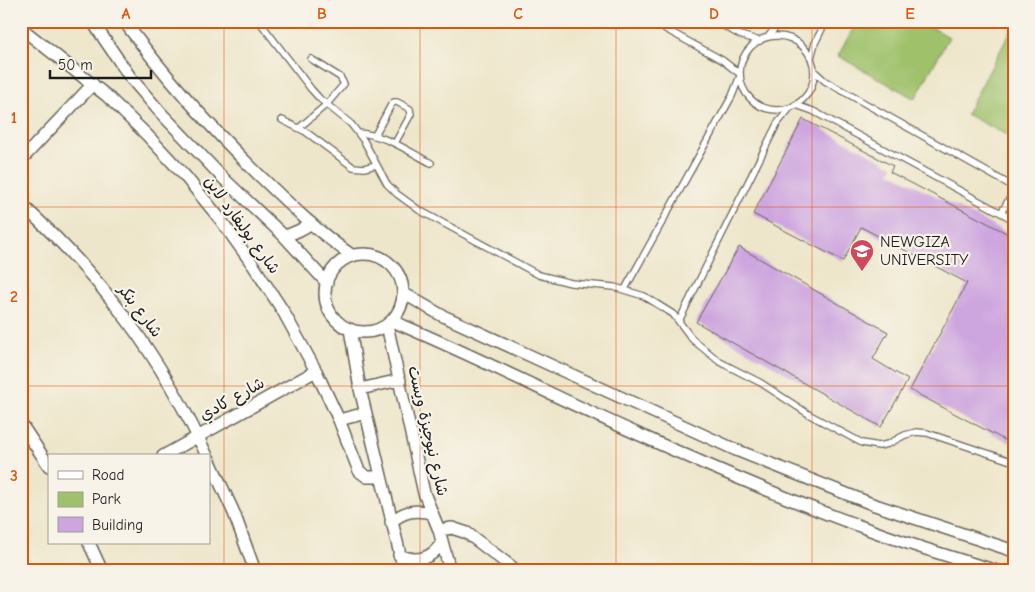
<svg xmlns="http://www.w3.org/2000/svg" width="1035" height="592" viewBox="0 0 1035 592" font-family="'Comic Neue','Playpen Sans Arabic',sans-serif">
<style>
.green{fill:#9fc16b;stroke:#5e6e44}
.building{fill:#cda5df}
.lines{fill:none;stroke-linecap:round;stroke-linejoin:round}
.service-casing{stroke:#666359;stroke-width:8}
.minor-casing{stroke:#666359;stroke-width:14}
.service{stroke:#fff;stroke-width:5.5}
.minor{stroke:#fff;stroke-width:11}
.grid{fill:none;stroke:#de560d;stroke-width:1;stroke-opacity:0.55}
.labels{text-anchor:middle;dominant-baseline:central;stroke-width:4.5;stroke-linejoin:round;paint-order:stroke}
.street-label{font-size:16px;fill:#1c1c1c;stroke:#f7f3e8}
.poi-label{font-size:16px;fill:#1c1c1c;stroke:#f7f3e8;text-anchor:start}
.neatline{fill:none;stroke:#de560d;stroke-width:2}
.grid-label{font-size:16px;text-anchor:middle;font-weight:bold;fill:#de560d}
</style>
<rect width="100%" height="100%" fill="#f7f3e8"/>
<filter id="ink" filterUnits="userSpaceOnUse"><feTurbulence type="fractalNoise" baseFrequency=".02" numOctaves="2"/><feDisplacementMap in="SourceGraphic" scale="10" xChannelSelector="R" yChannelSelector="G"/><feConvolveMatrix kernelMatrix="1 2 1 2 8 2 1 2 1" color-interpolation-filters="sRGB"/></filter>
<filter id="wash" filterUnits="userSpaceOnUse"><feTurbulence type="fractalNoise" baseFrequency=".0096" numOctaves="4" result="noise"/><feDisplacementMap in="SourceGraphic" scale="20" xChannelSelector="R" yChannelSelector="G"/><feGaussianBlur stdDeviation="1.12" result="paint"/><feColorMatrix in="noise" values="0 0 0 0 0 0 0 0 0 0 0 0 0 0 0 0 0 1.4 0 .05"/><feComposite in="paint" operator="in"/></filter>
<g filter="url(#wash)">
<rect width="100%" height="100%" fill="#eee6ca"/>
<path class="green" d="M857,21H921L949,37L915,99L838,56Z
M1014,25V139L966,114Z"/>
<g id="blocks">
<path class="building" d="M803,119L893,166L890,172L1014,237V445L910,390L967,283L861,227L843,261L753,214Z
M739,247L888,332L873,359L908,380L881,427L696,322Z"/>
</g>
</g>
<g filter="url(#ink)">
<use href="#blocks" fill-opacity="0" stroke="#666359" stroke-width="1"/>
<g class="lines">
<g class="service-casing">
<path id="service" d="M259,21L311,89L320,99L351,124L364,141L387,184L397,194L419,210L539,275L571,283L614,287L644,296L673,314L693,340L720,362L761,383L810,415L862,443L879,446L888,444L905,435L916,432L927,433L1014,462
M651,21L722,60L740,74
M715,21L740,35L760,41
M740 73a37 37 0 1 1 74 0a37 37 0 1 1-74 0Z
M768,37L780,21
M811,58L815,43L826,21
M814,71L825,81L1014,187
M796,105L813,111L1014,220
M282,120L306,132L353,167L364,168L376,165
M300,127L327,104L344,84L340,77L311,59
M359,133C386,135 408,151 431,163
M375,135L391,105L394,102H397L410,109L411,114L395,143
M1001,213L1014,191
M625,289L732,96L740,76
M679,321L777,124L790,108"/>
</g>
<g class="minor-casing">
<path id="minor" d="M92,21L130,77L160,112L223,178L284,236L327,283
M124,21C165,77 211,128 260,176C289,204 319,233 353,256
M21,28L107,96L147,135L185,176L220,219L253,265L283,311L316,371L339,420L359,471L367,477H381
M21,160L93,84
M21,204C102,277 162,358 207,456
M284,236C295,233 302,230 311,223
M325 293a39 39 0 1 1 78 0a39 39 0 1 1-78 0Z
M403,293L441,315L736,450L872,504L1014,551
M392,321C476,356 557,398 640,435C711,467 783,498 857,525C903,543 950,557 997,571
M387,325L424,493L439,530L450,571
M350,329L360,389L404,571
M360,389L400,380
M339,420L366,413
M21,424L49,466
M163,456L316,371
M209,459L234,513L255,571
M391,522C404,511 415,509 432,513
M439,530L452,528L467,533L517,571
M89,543L102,571
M399,555C417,563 432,559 442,542"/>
</g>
<use href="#service" class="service"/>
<use href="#minor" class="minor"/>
</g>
</g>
<path class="grid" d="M224,21V571M420,21V571M616,21V571M812,21V571M21,207H1014M21,386H1014"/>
<defs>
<g id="university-pin" transform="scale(1.25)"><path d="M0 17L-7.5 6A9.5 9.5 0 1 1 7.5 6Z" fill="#d1495b" stroke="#f7f3e8"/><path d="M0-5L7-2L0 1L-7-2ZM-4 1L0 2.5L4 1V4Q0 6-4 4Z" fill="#fff"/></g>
</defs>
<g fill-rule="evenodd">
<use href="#university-pin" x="862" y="251"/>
</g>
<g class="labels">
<g class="street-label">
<text transform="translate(242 225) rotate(54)">شارع بوليفارد لاين</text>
<text transform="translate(140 311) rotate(53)">شارع بنكر</text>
<text transform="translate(232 399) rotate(-29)">شارع كادي</text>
<text transform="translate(428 431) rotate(77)">شارع نيوجيزة ويست</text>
</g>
<g class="poi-label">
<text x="880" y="242">NEWGIZA<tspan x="880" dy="18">UNIVERSITY</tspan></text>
</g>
</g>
<rect width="1035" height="592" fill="none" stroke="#f7f3e8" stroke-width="55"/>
<rect x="48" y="454" width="162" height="90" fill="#f7f3e8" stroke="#9f9d96"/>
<rect x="58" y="471" width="25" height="8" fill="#ffffff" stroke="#9f9d96"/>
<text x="92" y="480" font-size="15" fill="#1c1c1c">Road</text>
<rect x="58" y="492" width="25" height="15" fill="#9fc16b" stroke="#9f9d96"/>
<text x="92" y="504" font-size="15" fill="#1c1c1c">Park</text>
<rect x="58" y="517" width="25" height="15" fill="#cda5df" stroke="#9f9d96"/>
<text x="92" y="530" font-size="15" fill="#1c1c1c">Building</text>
<path d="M50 70v8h101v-8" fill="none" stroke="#1c1c1c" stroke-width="2.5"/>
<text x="58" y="70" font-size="15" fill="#1c1c1c" stroke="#f7f3e8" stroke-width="4" paint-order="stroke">50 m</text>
<rect x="28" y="28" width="980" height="536" class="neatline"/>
<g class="grid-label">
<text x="126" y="19">A</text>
<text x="322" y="19">B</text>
<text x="518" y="19">C</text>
<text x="714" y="19">D</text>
<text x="910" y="19">E</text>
<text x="14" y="123">1</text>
<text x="14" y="302">2</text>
<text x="14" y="481">3</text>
</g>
</svg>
